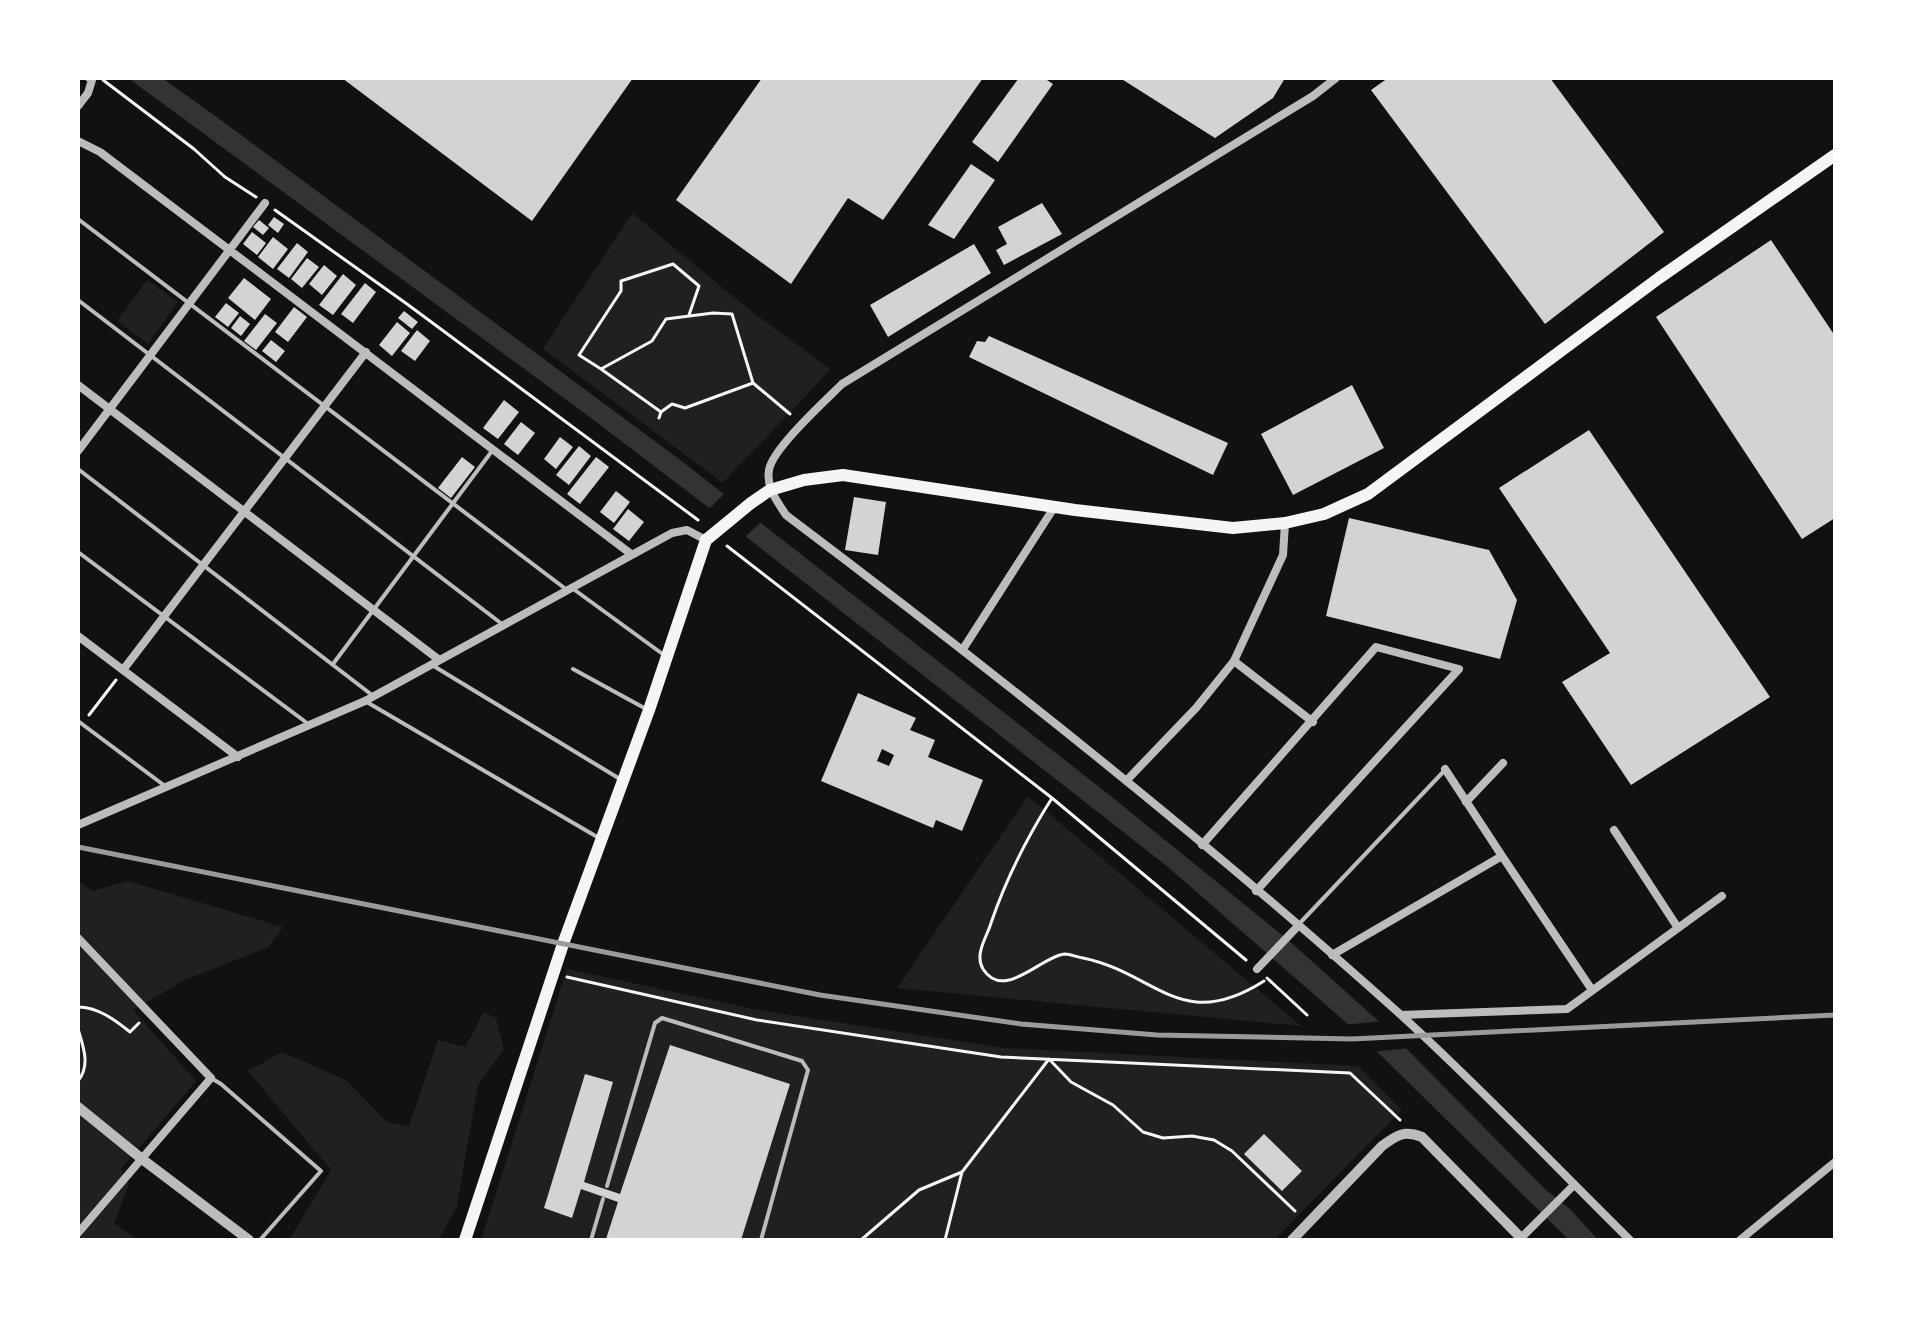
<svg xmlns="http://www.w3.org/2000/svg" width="1913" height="1318" viewBox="0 0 1913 1318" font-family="'DejaVu Sans',sans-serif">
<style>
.green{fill:#202020}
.water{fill:#333}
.pier{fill:#111}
.building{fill:#d3d3d3;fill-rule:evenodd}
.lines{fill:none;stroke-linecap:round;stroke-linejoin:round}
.path{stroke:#f5f5f5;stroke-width:3}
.service{stroke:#bcbcbc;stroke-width:4}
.minor{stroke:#bcbcbc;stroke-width:8}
.tertiary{stroke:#bcbcbc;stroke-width:10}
.secondary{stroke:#f5f5f5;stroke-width:12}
.rail{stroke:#9a9a9a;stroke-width:5}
</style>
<rect width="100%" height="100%" fill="#111"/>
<path class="green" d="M632,213L751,311L830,369C796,409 758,444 723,483L543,349Z
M147,280L178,302L148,344L117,321Z
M1028,796L1301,1026L897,988Z
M78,881L93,891L128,881L283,927L269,947L185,980L133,1010L196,1081L121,1169L129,1184L114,1223L138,1240H78Z
M567,969L758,1010L1004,1048L1358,1066L1402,1110L1274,1240H481Z
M484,1012L496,1018L504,1049L478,1085L457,1206L439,1240H289L331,1170L248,1071L282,1052L346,1080L387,1122L409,1126L438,1040L465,1047Z"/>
<path class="water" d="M128,78H162L214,115L679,459L1107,793L1287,939L1383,1025L1545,1189L1570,1209L1598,1240H1569L1357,1032L1168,867L717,514L587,415Z"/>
<path class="pier" d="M727,491L763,520L743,539L707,511Z
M1384,1021L1411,1048L1371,1052L1343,1025Z"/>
<path class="building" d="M342,78H633L532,221Z
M762,78H983L883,220L848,198L791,284L676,200Z
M1019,78H1044L1053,84L998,162L972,142Z
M1120,78H1285L1273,98L1215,138Z
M1388,78H1550L1664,232L1545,324L1371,90Z
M971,164L995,180L954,239L928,225Z
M1042,203L1062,234L1004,265L996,250L1007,244L998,227Z
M274,217L284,224L278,233L268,225Z
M259,220L269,228L263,235L253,227Z
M252,232L266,243L257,255L243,244Z
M273,237L288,249L273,269L258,257Z
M1771,240L1835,336V518L1802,539L1656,317Z
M297,243L308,252L289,278L277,269Z
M974,244L991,273L888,337L870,305Z
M307,258L319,267L302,288L291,279Z
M324,265L337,276L322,295L309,284Z
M343,274L356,285L333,315L319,305Z
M244,278L271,299L255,320L228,298Z
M365,283L376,292L353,323L341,314Z
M226,303L239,313L228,327L215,317Z
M294,307L307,317L288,342L275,332Z
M404,311L418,322L412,329L398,318Z
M265,314L277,323L256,350L244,341Z
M240,316L250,324L241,336L231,328Z
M397,322L410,333L392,356L379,345Z
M417,330L430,341L415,361L401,351Z
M989,336L1228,443L1213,475L969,357L977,341L985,342Z
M271,340L285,351L276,362L262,351Z
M1352,385L1384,448L1293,495L1261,434Z
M504,400L519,412L498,439L483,428Z
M521,422L535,433L518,455L504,444Z
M1589,430L1770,697L1631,785L1562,682L1610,653L1499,488Z
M560,437L573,447L556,469L544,459Z
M579,446L591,456L569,485L556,475Z
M462,457L475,467L451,498L438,488Z
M596,457L609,467L580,504L567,494Z
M616,491L630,502L614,523L600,512Z
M854,497L886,502L878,555L845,550Z
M628,509L644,522L629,541L613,529Z
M1349,518L1489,550L1517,600L1500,659L1326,616Z
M858,693L916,718L910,730L935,740L928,757L983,780L962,831L936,820L933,828L821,781ZM882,749L894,755L889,766L877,761Z
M670,1045L790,1084L741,1240H609L606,1239L618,1202L581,1189L572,1218L544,1208L585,1074L613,1082L584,1182L620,1194Z
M1264,1134L1302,1171L1282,1191L1244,1154Z"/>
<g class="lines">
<path class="path" d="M103,80L194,149L225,177L256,197
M275,210L407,304L698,520
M601,369L579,355L621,291V281L673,264L699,286L689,315
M661,412L601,369L652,341L666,319L713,313L732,314L753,383
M659,418L661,412L672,404L685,408L753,383L790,414
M727,546L1052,798L1246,960
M89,715L116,680
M1052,798C1026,839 1007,876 991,923C987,937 974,954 983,969C1004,1002 1041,956 1065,954C1070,954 1077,957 1083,958C1156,973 1181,1034 1264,981
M567,977L757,1020L1001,1057L1350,1073L1400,1120
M1267,978L1307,1015
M78,1007C98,1007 115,1020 130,1032L139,1023
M78,1029C83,1046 91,1065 78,1081
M861,1240L919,1190L962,1172
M945,1240L962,1172L1049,1059L1071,1082L1113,1105L1143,1132L1163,1138L1192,1136L1214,1140L1232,1151L1295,1211"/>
<path class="service" d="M78,219L567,590
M78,300L502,624
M78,469L372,695
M78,552L307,723
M572,588L664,655
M333,664L492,451
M432,665L620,779
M573,669L648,710
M365,701L599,838
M78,721L165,786
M1299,924L1444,771
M211,1078L221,1084L321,1171L260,1240
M607,1186L655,1023L662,1018L802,1061L808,1070L761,1240
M591,1240L603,1199"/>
<path class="minor" d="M1336,78L1313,96L842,384C826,400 772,449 769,470C766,488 777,501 786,515C997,674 1204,838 1401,1015C1480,1087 1554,1165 1630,1240
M78,106L88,93L92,80L89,78
M78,141L100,152L631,554
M78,385L438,659
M78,451L265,203
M78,636L238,757
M963,649L1055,506
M1234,661L1313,722
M123,670L366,352
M1445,769L1502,856
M1127,780L1196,708L1234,661L1283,555L1285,523
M1466,802L1503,763
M78,825L365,701L672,533L687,530L706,540
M1614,830L1678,928
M1202,845L1376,647L1459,669L1256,891
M78,938L211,1078L78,1233
M1332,955L1502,856L1592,990
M1257,969L1298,926
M1401,1015L1567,1009L1722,896
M1523,1240L1521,1238L1574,1185
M1740,1240L1835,1162"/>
<path class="tertiary" d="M78,1107L142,1159L249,1240
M1292,1240L1382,1146C1397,1135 1404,1130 1422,1137L1521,1238"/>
<path class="secondary" d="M465,1240L563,944L649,710L706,540L751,503L770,490L804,480L843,475L1075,510L1233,528L1285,523L1324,514L1368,494L1659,278L1835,155"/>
<path class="rail" d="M78,847L820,995L1021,1024L1157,1035L1352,1039L1835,1015"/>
</g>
<rect width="1913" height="1318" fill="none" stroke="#ffffff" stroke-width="160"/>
</svg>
